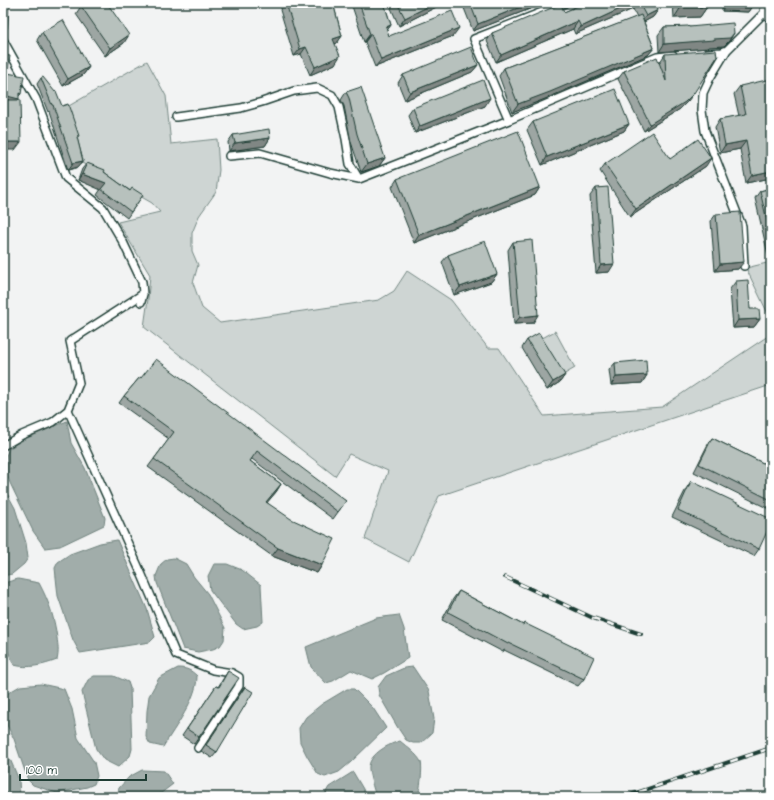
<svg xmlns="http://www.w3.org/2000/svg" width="774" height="800" viewBox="0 0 774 800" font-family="'Architects Daughter',sans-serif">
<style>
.green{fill:#ced5d3;stroke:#768984}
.water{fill:#a1adaa;stroke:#6d807b}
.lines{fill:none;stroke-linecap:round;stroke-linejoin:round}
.minor-casing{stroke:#1f3d34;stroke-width:10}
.minor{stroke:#fff;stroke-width:7}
.rail-casing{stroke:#1f3d34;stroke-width:4}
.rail{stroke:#fff;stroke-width:2.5;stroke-dasharray:8;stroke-linecap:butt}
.wall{fill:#9da6a3;stroke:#1f3d34}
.shaded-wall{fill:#808784;stroke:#1f3d34}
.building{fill:#b7c1bd;stroke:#1f3d34}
</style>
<rect width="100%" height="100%" fill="#f2f3f3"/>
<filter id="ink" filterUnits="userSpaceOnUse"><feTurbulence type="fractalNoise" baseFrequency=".025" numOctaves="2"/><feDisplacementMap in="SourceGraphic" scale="8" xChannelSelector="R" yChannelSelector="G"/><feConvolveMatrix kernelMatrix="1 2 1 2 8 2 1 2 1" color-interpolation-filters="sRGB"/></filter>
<g filter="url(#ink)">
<path class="green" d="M147,61L166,96L171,144L217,139L219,170L216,192L199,216L192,233V251L198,265L193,283L202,308L220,323L379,300L394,291L407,271L451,300L488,348H499L544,416L662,407L771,334V385L439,496L409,562L365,539L388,471L349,454L335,476L144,327L148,299L150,275L118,222L160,212L152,203L82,163L67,107Z
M771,262V320L746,268Z
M555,331L575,368L558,378L537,341Z"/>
<path class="water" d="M67,421L71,443L85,468L105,518L104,525L60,546L45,548L33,531L10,483L3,462L9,449L20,441Z
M3,486L15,508L26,543L28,558L24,564L12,574L3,576Z
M117,540L147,609L155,637L150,642L80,653L73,640L58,596L55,568L58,562L70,554L100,543Z
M174,558L186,564L194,577L208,594L225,628L224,640L220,646L213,649L198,652L183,649L157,583L156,576L161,564L167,559Z
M214,564H227L242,570L261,585L263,622L257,626L243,629L236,624L210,590L208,576Z
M18,579L39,583C49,602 54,616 57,638C58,645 59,652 57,660C44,665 28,669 14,665L3,640V585L4,583Z
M399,615L404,629L408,658L384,673L372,679L351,670L333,681L326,683L311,667L306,647L376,618Z
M413,667L429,691L434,719L432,733L421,743H413L406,740L398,728L379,695L378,687L386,676L404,668Z
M178,668C186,668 191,670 197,676C197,699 175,727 163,747L150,744L146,737L147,711L149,696L159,678Z
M94,676H114L128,682L130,688L132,749L130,756L118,767L104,760L96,749L82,692L88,680Z
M41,684L64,689L72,709L78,738L94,762L97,776L94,784L87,787L57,793L33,785L28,780L14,739L3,717V702L8,693L20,686Z
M347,689H354L373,708L386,728L351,762L339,772L325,777L318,774L307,756L300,742L299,728L306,717L322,704Z
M400,741C406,746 418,755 421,762C423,768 420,790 418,797H376C374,790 368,772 369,766C371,753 389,744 400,741Z
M4,754L10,759L19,780L20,797H3Z
M142,770L164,771L173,784L156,797H117L119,788L129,777Z
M353,772L363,789L366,797H326V792L329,787Z"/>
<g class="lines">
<g class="minor-casing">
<path id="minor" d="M565,3L474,39L509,120L657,57L673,55
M765,3L764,13L771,19
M3,26L4,3
M3,40L36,99L66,178L103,208L123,242L142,282L143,294L141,302
M727,50L710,78L703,93L702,110L705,131L742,226L744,266
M707,53L722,52L727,50L764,13
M176,117L241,108L262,102L294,91L317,88L332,95L339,107L346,139L350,164L359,179
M229,156L260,153L330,173L359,179L509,120
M143,294L70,341L79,383L68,410L142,575L176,655L213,670L232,673L239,677V686L198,748
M3,446L22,435L53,422L68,410"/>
</g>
<use href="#minor" class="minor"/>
<g class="rail-casing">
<path id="rail" d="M505,577L593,618L641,634
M624,797L771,748"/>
</g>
<use href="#rail" class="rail"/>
</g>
<path class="wall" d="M285,3H333L342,36L337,43L335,44V64L310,75L301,54L294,56L280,10Z
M351,3H384L391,25L387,30L389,36H453L375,67L365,42H364Z
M395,3H442L440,5L399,26L391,8Z
M462,3H545L473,31Z
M585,3H655L658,10L653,17L644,22L654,48L648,55L545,99L512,112L499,76L504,68L637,17L633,9L575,34L573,29L496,62L487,41L492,33L564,12Z
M673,3H707V7L700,17L674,18Z
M722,3H754L748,12L722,11Z
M81,6L124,43L105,56L76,14Z
M664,27H689L734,33L729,41L724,46L709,47L708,48L659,52L658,35Z
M42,32L89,67L83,75L63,86L37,40Z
M665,54L688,101L680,109L644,131L618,79L624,71L660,63V62Z
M478,65L472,72L405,100L398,83L403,75Z
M41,78L62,106L77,138L83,161L78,167L68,170L49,111L48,112L37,84Z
M740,86L771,178L746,183L740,149L720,153L715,127L720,119L739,116L734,94Z
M346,92L385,158L379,166L361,172L351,142L344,106L341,100Z
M485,106L415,133L408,115L413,108Z
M533,122L629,124L624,131L542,165L527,130Z
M233,135L270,138L265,146L229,151L228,142Z
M670,159L706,166L630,217L600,171L605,164Z
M87,163L104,172L130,191L143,195L127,218L97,195L101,189L78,180L82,169Z
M397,179L540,187L535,195L414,243L392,187Z
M596,188L609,272L596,273L590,196Z
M771,188V255H768L755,198L760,191Z
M716,214L738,269L715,271L711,221Z
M513,242L533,323L514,324L508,250Z
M448,255L497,274L491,282L454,295L442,262Z
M736,281L750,309L760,319L754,327L733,328L730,289Z
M527,340L565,375L560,382L547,390L522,348Z
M615,363L647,375L642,383L611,385L609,370Z
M140,377L346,501L333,519L252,459L250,461L281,484L276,492L267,502L322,565L317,573L272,556L148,467L169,439L119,403L124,396Z
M712,438L771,467V510L694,472L707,446Z
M691,481L759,549L754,556L672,517L686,489Z
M771,555V564L768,562Z
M459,591L523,625L524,623L584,679L578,686L504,650L503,652L442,620L453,599Z
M228,671L199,737L194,744L182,736L216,686L218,687Z
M245,687L217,752L212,758L201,751Z"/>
<path class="shaded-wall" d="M435,3H442L440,5L399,26L405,18Z
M530,3H545L473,31L478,24Z
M633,3H637L633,9L575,34L581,27Z
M727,3H754L748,12L722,11Z
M681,7H707L700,17L674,18Z
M658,10L653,17L640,24L646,16Z
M578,21L573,29L496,62L501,55Z
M391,25L386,32V27Z
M459,28L453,36L375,67L381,60Z
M734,33L729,41L724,46L709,47L708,48L659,52L664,44L714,39Z
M371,34L365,42H364L370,34Z
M129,35L124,43L105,56L110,48Z
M342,36L337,43L327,46L333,39Z
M306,47L301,54L294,56L300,49Z
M654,48L648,55L545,99L512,112L518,104Z
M340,56L335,64L310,75L315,67Z
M478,65L472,72L405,100L410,92Z
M89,67L83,75L63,86L68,79Z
M19,93L21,94L17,98L19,99L14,105L3,102V95Z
M694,93L688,101L680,109L644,131L650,124Z
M490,98L485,106L415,133L420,126Z
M629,124L624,131L542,165L547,157Z
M270,138L265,146L229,151L235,143Z
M746,141L740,149L720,153L725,145Z
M3,142H21L15,150H3Z
M385,158L379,166L361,172L367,164Z
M711,158L706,166L630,217L636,209Z
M83,161L78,167L68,170L73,163Z
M771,171V178L746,183L752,175Z
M82,174L106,183L101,190L78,180Z
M540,187L535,195L414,243L419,235Z
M771,251V255H768Z
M744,262L738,269L715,271L720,264Z
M614,264L609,272L596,273L601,265Z
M497,274L491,282L454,295L460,287Z
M538,315L533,323L514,324L520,317Z
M760,319L754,327L733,328L738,320Z
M565,375L560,382L547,390L553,382Z
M647,375L642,383L611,385L616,377Z
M281,484L276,492L261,510L266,502Z
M278,548L322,565L317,573L272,556Z"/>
<path class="building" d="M85,3H107L129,35L110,48L81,6Z
M286,3H333L342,36L333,39L340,56L315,67L306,47L300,49Z
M359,3H384L391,25L386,27L389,36L452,11L459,28L381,60L371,34H370Z
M397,3H435L405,18Z
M470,3H530L478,24Z
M585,3H633L581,27L578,21L501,55L492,33L561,4L564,12Z
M639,3H655L658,10L646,16Z
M681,3H707V7H681Z
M641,15L654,48L550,92L518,104L504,68Z
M63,20L89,67L68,79L42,32Z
M733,23L734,33L730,38L714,39V40L664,44V27L688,26L689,27Z
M471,47L478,65L410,92L403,75Z
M716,50L717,57L694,93L685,102L650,124L624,71L657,57L666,81L665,54Z
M3,55L10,56L7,73L24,76L21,94L19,93V99L3,95Z
M43,77L55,92L56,91L62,106L68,104L79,136L77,137L83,161L73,163L53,105H52L41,78Z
M771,79V171L752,175L746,141L725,145L720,119L746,114L740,86Z
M483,80L490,98L420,126L413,108Z
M361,87L385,158L367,164L357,134L349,98L346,92Z
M615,89L629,124L547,157L533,122Z
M3,100H20L21,142H3Z
M269,129L270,138L235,143L233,135Z
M518,131L540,187L419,235L397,179Z
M652,132L670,159L698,139L711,158L636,209L605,164Z
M87,163L105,170L104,172L130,191L132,188L143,195L131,212L101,189L106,183L82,174Z
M608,187L614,264L601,265L596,188Z
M771,188V238L760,191Z
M740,212L744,262L720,264L716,214Z
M532,240L538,315L520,317L513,242Z
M485,241L497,274L460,287L448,255Z
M748,280L750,309H759L760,319L738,320L736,281Z
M539,333L565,375L553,382L527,340Z
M156,359L346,501L338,512L257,451L250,461L281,484L266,502L291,519L335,539L322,565L278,548L154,459L174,432L124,396L140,377L141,378Z
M646,360L647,375L616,377L615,363Z
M712,438L771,467V500L699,464Z
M691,481L771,519V523L759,549L678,510Z
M459,591L523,625L524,623L594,657L584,679L509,643L508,644L448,612Z
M228,671L239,678L199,737L187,729L216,686L219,687Z
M245,687L253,692L217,752L206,745Z"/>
</g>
<rect width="774" height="800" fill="none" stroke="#fff" stroke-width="16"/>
<rect x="8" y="8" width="758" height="784" fill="none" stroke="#1f3d34" stroke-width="1.5" filter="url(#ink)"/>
<path d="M20 774v6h126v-6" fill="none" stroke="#1f3d34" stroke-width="2"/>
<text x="26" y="774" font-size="12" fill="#1f3d34" stroke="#ffffff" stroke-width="3" paint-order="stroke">100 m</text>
</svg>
